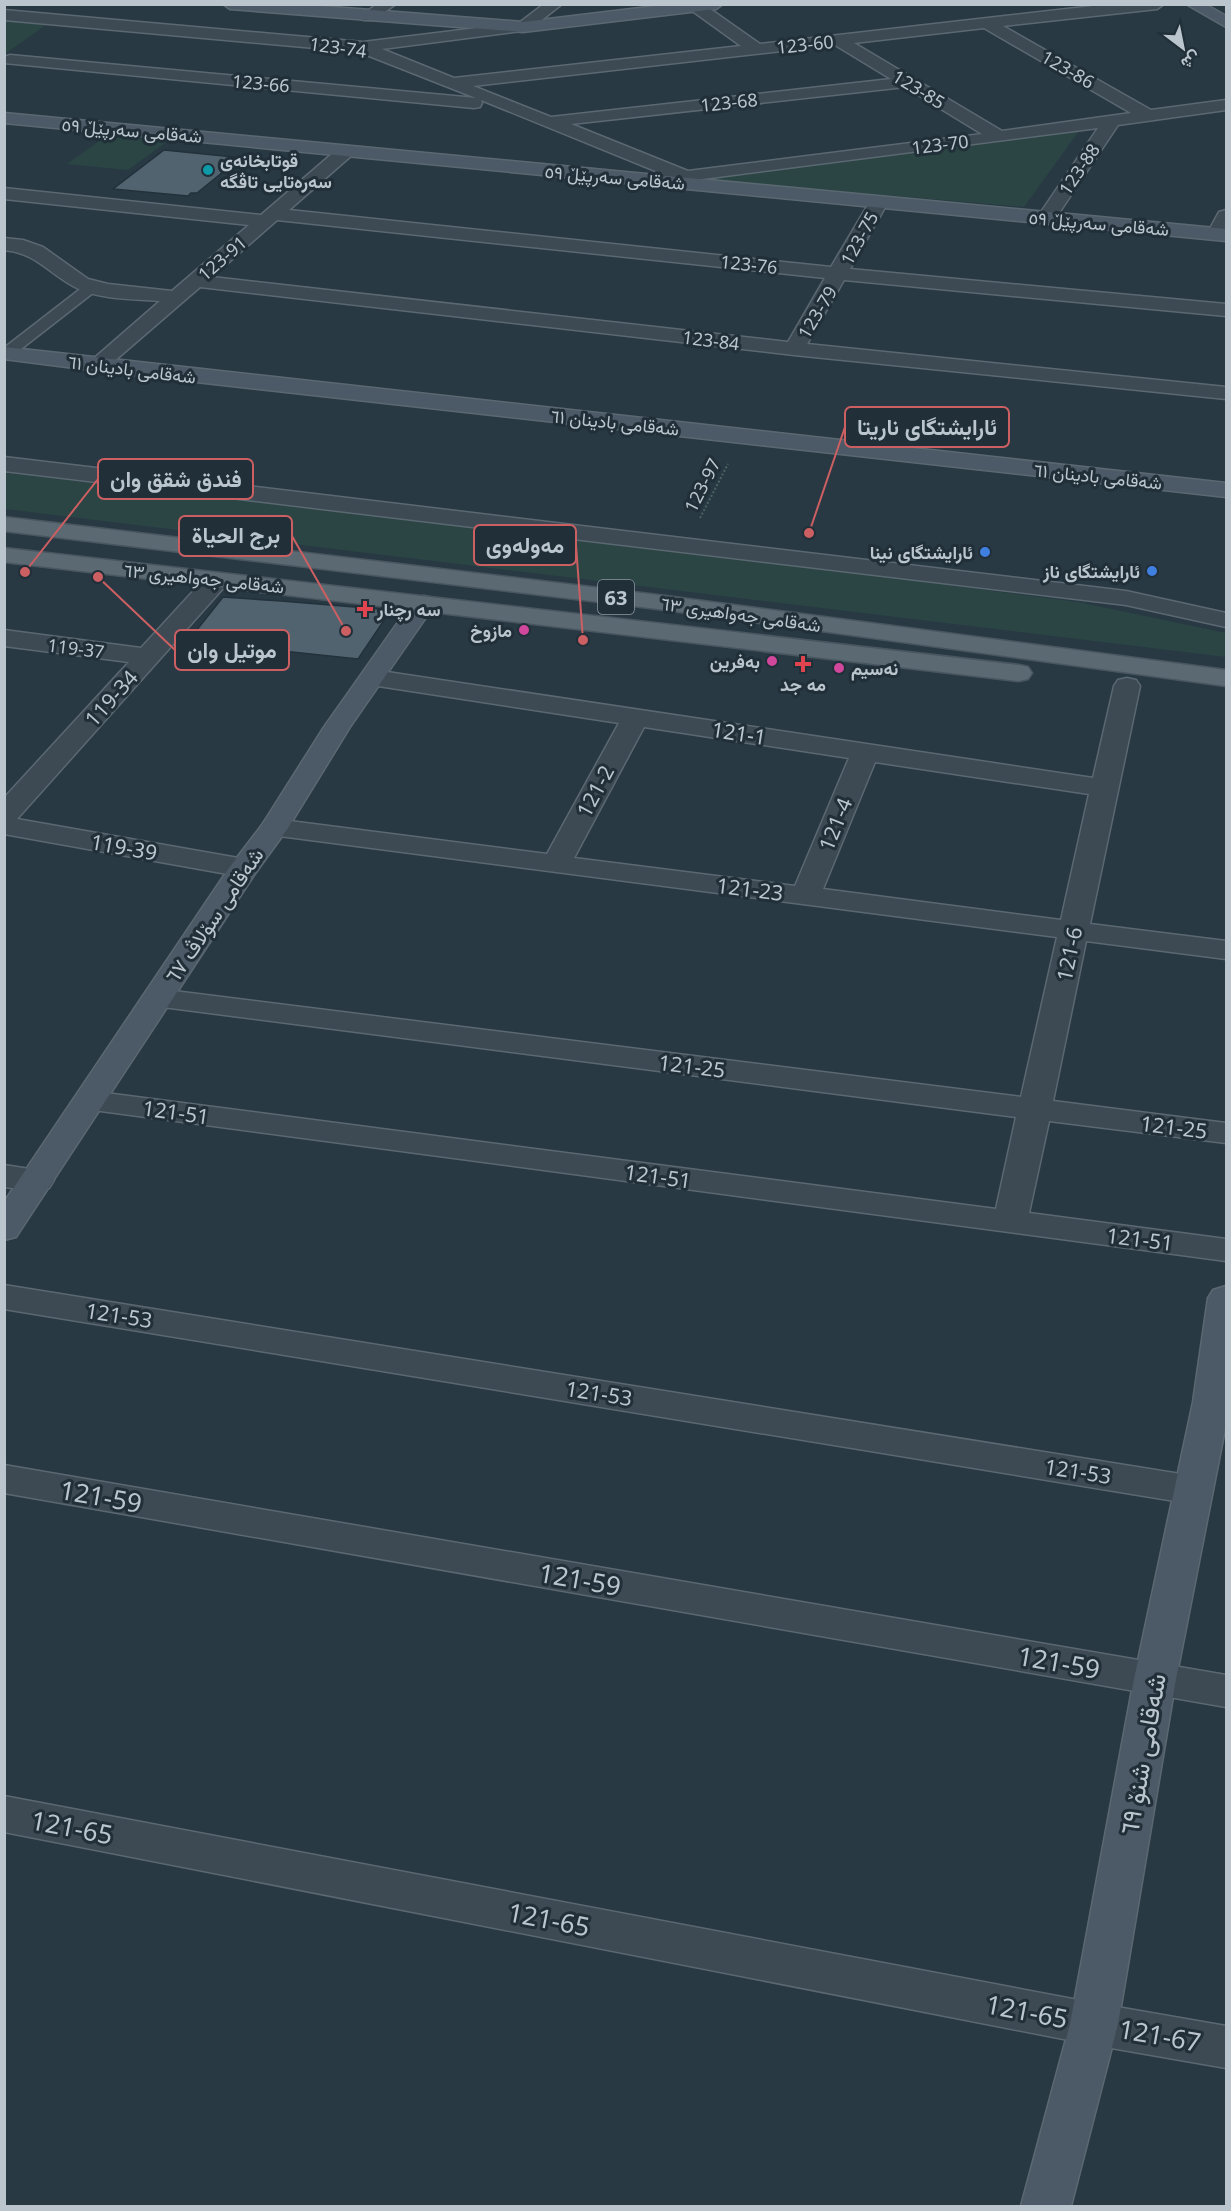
<svg xmlns="http://www.w3.org/2000/svg" width="1231" height="2211" viewBox="0 0 1231 2211" font-family="'Noto Sans',Vazirmatn,sans-serif">
<style>
.green{fill:#2a4543}
.building{fill:#51636f;stroke:#23313b;stroke-width:1.5}
.lines{fill:none;stroke-linecap:round;stroke-linejoin:round}
.lane-casing{stroke:#5b6871;stroke-width:3}
.street-casing{stroke:#5b6871;stroke-width:3}
.secondary-casing{stroke:#5b6871;stroke-width:3}
.primary-casing{stroke:#495660;stroke-width:3}
.path{stroke:#4b6261;stroke-width:2;stroke-dasharray:2 2;stroke-linecap:butt}
.lane{fill:#3d4a54;fill-rule:evenodd}
.street{fill:#3d4a54;fill-rule:evenodd}
.secondary{fill:#4b5a66;fill-rule:evenodd}
.primary{fill:#5b6973;fill-rule:evenodd}
.culture-dot{fill:#0f9aa8;stroke:#212f39;stroke-width:2}
.shop-dot{fill:#3f7fe0;stroke:#212f39;stroke-width:2}
.health-dot{fill:#e0444e;stroke:#212f39;stroke-width:2}
.hotel-dot{fill:#d1479c;stroke:#212f39;stroke-width:2}
.labels{text-anchor:middle;dominant-baseline:central;stroke-width:6;stroke-linejoin:round;paint-order:stroke}
.far-street-label{font-size:18px;fill:#bac5cd;stroke:#212f39}
.far-poi-label{font-size:18px;font-weight:bold;fill:#bac5cd;stroke:#212f39;text-anchor:end}
.shield{fill:#212f39;stroke:#8c98a1;stroke-width:1.5}
.shield-label{font-size:20px;font-weight:bold;fill:#bac5cd}
.street-label{font-size:21px;fill:#bac5cd;stroke:#212f39}
.near-street-label{font-size:26px;fill:#bac5cd;stroke:#212f39}
.leader{fill:none;stroke:#cc5f62;stroke-width:2}
.callout-dot{fill:#cc5f62;stroke:#212f39;stroke-width:2}
.callout{fill:#212f39;stroke:#cc5f62;stroke-width:2}
.callout-label{font-size:22px;text-anchor:middle;font-weight:bold;fill:#bac5cd}
</style>
<rect width="100%" height="100%" fill="#283944"/>
<path class="green" d="M5,18L50,22L5,54Z
M1079,131L1024,207L697,179Z
M112,132L172,138L128,170L67,164Z
M5,473L625,543L1078,602L1226,633V657L5,509Z"/>
<path class="building" d="M164,150L234,157L226,163H234L197,193H191L188,196L113,189Z
M223,597L281,601L391,610L358,659L188,641Z"/>
<g class="lines">
<g class="lane-casing">
<path id="lane" d="M93,282L100,286L98,289L12,356L4,357V348L88,283Z"/>
</g>
<g class="street-casing">
<path id="street" d="M377,4H396L373,20H363L360,17Z
M544,4H562L529,30L382,49L454,78L741,46L691,10L688,7L690,4H703L760,44L1111,4H1164L1157,9L1003,26L1151,110L1226,100V110L1118,125L1053,222H1039L1037,218L1098,128L664,184L658,183L655,179L658,175L663,174L481,100L482,103L480,107L474,108L4,63V57L10,55L476,98L359,52L4,20V10L363,42L519,23ZM984,28L1131,113L1002,131L854,43ZM835,45L891,79L551,117L473,86ZM905,87L982,134L688,171L571,124Z
M346,146L352,147L355,151L352,155L289,210L831,267L872,198H886L888,202L850,269L1226,304V316L844,280L807,344L1226,387V399L794,355L200,287L105,369L98,371L91,369L87,365L91,361L160,301C133,299 97,300 73,286C47,272 36,253 4,250V238L23,240L43,247L88,279L108,284L172,291L249,225L4,199V188L261,215L340,147ZM277,220L825,278L788,342L212,277Z
M1226,210V232L1223,238H1209L1207,234L1219,212Z
M4,457L1126,591L1226,613V627L1126,605L4,471Z
M217,573L226,575L229,580L226,585L17,819L244,859L254,862L259,868L254,874L244,877L4,834V798L129,662L4,646V630L141,648L208,575Z
M374,670L1093,778L1114,686L1118,680L1127,678L1136,680L1140,686L1090,924L1226,941V959L1086,941L1053,1101L1226,1123V1143L1049,1121L1029,1213L1226,1239V1261L78,1108L74,1101L78,1094L90,1091L996,1209L1016,1117L147,1005L142,998L147,991L158,989L1021,1097L1057,937L264,834L260,828L264,822L274,819L547,854L619,723L365,684L361,678L365,672ZM644,727L849,758L795,886L574,858ZM875,762L1089,794L1061,920L823,889Z
M4,1165L49,1172L54,1180L49,1188L37,1191L4,1187Z
M4,1285L1193,1476L1207,1480L1213,1490L1207,1500L1193,1504L4,1309Z
M4,1465L1226,1675V1707L4,1493Z
M4,1796L1094,2003L1226,2026V2068L1094,2045L4,1832Z"/>
</g>
<g class="secondary-casing">
<path id="secondary" d="M223,4H295L523,22L673,4H723L716,9L523,32L230,9Z
M1186,4H1205L1226,16V27Z
M4,113L1226,229V241L4,123Z
M4,347L1226,483V497L98,371L4,359Z
M424,596L433,598L436,603L350,727L288,828L256,872L16,1237L4,1240V1202L229,868L262,825L324,727L415,598Z
M1226,1286V1424L1176,1679L1118,2024L1071,2206H1021L1070,2024L1134,1679L1193,1402L1208,1298L1213,1290Z"/>
</g>
<g class="primary-casing">
<path id="primary" d="M4,517L658,595L1226,670V686L658,609L4,531Z
M4,548L1019,665L1028,667L1032,673L1028,679L1019,681L4,562Z"/>
</g>
<path class="path" d="M700,518L728,464"/>
<use href="#lane" class="lane"/>
<use href="#street" class="street"/>
<use href="#secondary" class="secondary"/>
<use href="#primary" class="primary"/>
</g>
<circle class="culture-dot" cx="208" cy="170" r="6"/>
<g class="shop-dot">
<circle cx="985" cy="552" r="6"/>
<circle cx="1152" cy="571" r="6"/>
</g>
<g class="health-dot">
<path d="M362 600h6v6h6v6h-6v6h-6v-6h-6v-6h6z"/>
<path d="M800 655h6v6h6v6h-6v6h-6v-6h-6v-6h6z"/>
</g>
<g class="hotel-dot">
<circle cx="524" cy="630" r="6"/>
<circle cx="772" cy="661" r="6"/>
<circle cx="839" cy="668" r="6"/>
</g>
<g class="labels">
<g class="far-street-label">
<text transform="translate(805 44) rotate(-6)">123-60</text>
<text transform="translate(338 47) rotate(8)">123-74</text>
<text transform="translate(1068 69) rotate(30)">123-86</text>
<text transform="translate(261 83) rotate(5)">123-66</text>
<text transform="translate(919 89) rotate(31)">123-85</text>
<text transform="translate(729 102) rotate(-6)">123-68</text>
<text transform="translate(132 130) rotate(5)">شەقامی سەرپێڵ ٥٩</text>
<text transform="translate(940 144) rotate(-7)">123-70</text>
<text transform="translate(1079 169) rotate(-56)">123-88</text>
<text transform="translate(615 177) rotate(5)">شەقامی سەرپێڵ ٥٩</text>
<text transform="translate(1099 223) rotate(5)">شەقامی سەرپێڵ ٥٩</text>
<text transform="translate(859 238) rotate(-61)">123-75</text>
<text transform="translate(222 258) rotate(-41)">123-91</text>
<text transform="translate(749 264) rotate(6)">123-76</text>
<text transform="translate(817 312) rotate(-59)">123-79</text>
<text transform="translate(711 340) rotate(7)">123-84</text>
<text transform="translate(132 369) rotate(7)">شەقامی بادینان ٦١</text>
<text transform="translate(615 422) rotate(6)">شەقامی بادینان ٦١</text>
<text transform="translate(1098 476) rotate(6)">شەقامی بادینان ٦١</text>
<text transform="translate(702 485) rotate(-63)">123-97</text>
<text transform="translate(204 578) rotate(6)">شەقامی جەواهیری ٦٣</text>
<text transform="translate(741 614) rotate(8)">شەقامی جەواهیری ٦٣</text>
<text transform="translate(76 648) rotate(7)">119-37</text>
</g>
<g class="far-poi-label">
<text x="220" y="160" text-anchor="start">قوتابخانەی<tspan x="220" dy="21">سەرەتایی تاڤگە</tspan></text>
<text x="973" y="552">ئارایشتگای نینا</text>
<text x="1140" y="571">ئارایشتگای ناز</text>
<text x="377" y="609" text-anchor="start">سه رچنار</text>
<text x="512" y="630">مازوخ</text>
<text x="760" y="661">بەفرین</text>
<text x="851" y="668" text-anchor="start">نەسیم</text>
<text x="803" y="684" text-anchor="middle">مه جد</text>
</g>
<rect class="shield" x="598" y="580" width="36" height="34" rx="4.5"/>
<g class="shield-label">
<text x="616" y="597">63</text>
</g>
<g class="street-label">
<text transform="translate(111 698) rotate(-48)">119-34</text>
<text transform="translate(739 733) rotate(9)">121-1</text>
<text transform="translate(595 791) rotate(-62)">121-2</text>
<text transform="translate(835 824) rotate(-68)">121-4</text>
<text transform="translate(124 847) rotate(10)">119-39</text>
<text transform="translate(750 889) rotate(7)">121-23</text>
<text transform="translate(214 915) rotate(-56)">شەقامی سۆلاڤ ٦٧</text>
<text transform="translate(1069 954) rotate(-78)">121-6</text>
<text transform="translate(692 1066) rotate(7)">121-25</text>
<text transform="translate(176 1112) rotate(8)">121-51</text>
<text transform="translate(1174 1127) rotate(7)">121-25</text>
<text transform="translate(658 1176) rotate(8)">121-51</text>
<text transform="translate(1140 1239) rotate(7)">121-51</text>
<text transform="translate(119 1315) rotate(9)">121-53</text>
<text transform="translate(599 1393) rotate(9)">121-53</text>
<text transform="translate(1078 1471) rotate(9)">121-53</text>
</g>
<g class="near-street-label">
<text transform="translate(101 1496) rotate(10)">121-59</text>
<text transform="translate(580 1579) rotate(10)">121-59</text>
<text transform="translate(1059 1662) rotate(10)">121-59</text>
<text transform="translate(1142 1754) rotate(-80)">شەقامی شنۆ ٦٩</text>
<text transform="translate(72 1827) rotate(11)">121-65</text>
<text transform="translate(549 1919) rotate(11)">121-65</text>
<text transform="translate(1027 2011) rotate(11)">121-65</text>
<text transform="translate(1160 2035) rotate(10)">121-67</text>
</g>
</g>
<path class="leader" d="M809 533L845 427M25 572L98 479M346 631L292 536M583 640L576 545M98 577L175 650"/>
<g class="callout-dot">
<circle cx="809" cy="533" r="6"/>
<circle cx="25" cy="572" r="6"/>
<circle cx="346" cy="631" r="6"/>
<circle cx="583" cy="640" r="6"/>
<circle cx="98" cy="577" r="6"/>
</g>
<g class="callout">
<rect x="845" y="407" width="164" height="40" rx="6"/>
<rect x="98" y="459" width="155" height="40" rx="6"/>
<rect x="179" y="516" width="113" height="40" rx="6"/>
<rect x="474" y="525" width="102" height="40" rx="6"/>
<rect x="175" y="630" width="114" height="40" rx="6"/>
</g>
<g class="callout-label">
<text x="927" y="435">ئارایشتگای ناریتا</text>
<text x="176" y="487">فندق شقق وان</text>
<text x="236" y="543">برج الحياة</text>
<text x="525" y="553">مەولەوی</text>
<text x="232" y="658">موتيل وان</text>
</g>
<rect width="1231" height="2211" fill="none" stroke="#bac5cd" stroke-width="12"/>
<g transform="translate(1183 48) rotate(148)" stroke="#212f39" stroke-width="4.5" paint-order="stroke">
<path d="M0-4.5L10 22L0 15L-10 22Z" fill="#bac5cd"/>
<text y="-9" font-size="16" font-weight="bold" text-anchor="middle" fill="#bac5cd">ش</text>
</g>
</svg>
